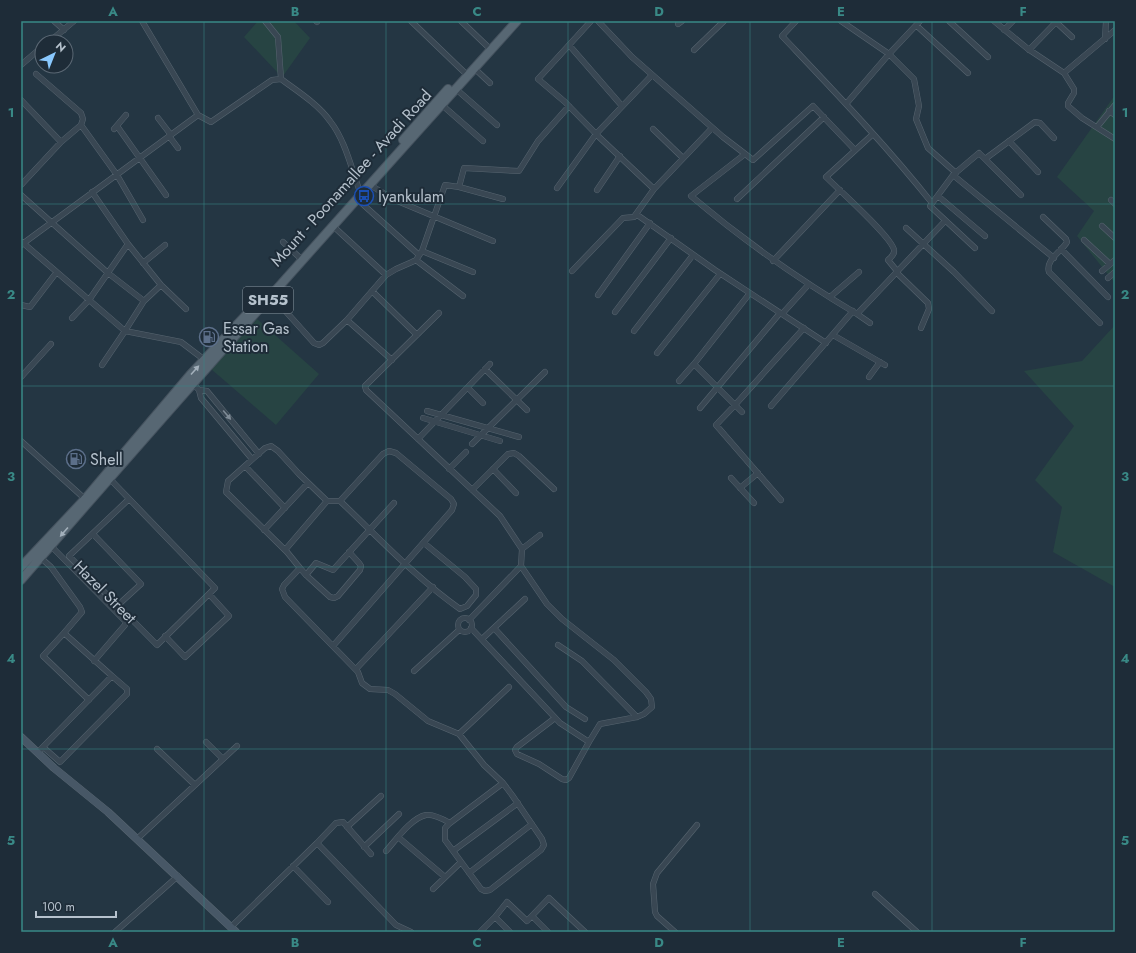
<svg xmlns="http://www.w3.org/2000/svg" width="1136" height="953" viewBox="0 0 1136 953" font-family="Jost,sans-serif">
<style>
.green{fill:#274443}
.lines{fill:none;stroke-linecap:round;stroke-linejoin:round}
.street-casing{stroke:#576570;stroke-width:6}
.secondary-casing{stroke:#576570;stroke-width:8}
.primary-casing{stroke:#46535f;stroke-width:10}
.street{stroke:#394753;stroke-width:5}
.secondary{stroke:#475766;stroke-width:7}
.primary{stroke:#576773;stroke-width:8}
.oneway{fill:#a3b0bb}
.oneway2{fill:#7e8b96}
.grid{fill:none;stroke:#398986;stroke-width:1;stroke-opacity:0.55}
.labels{text-anchor:middle;dominant-baseline:central;stroke-width:4;stroke-linejoin:round;paint-order:stroke}
.shield{fill:#1e2c38;stroke:#8895a0;stroke-width:1}
.shield-label{font-size:15px;font-weight:bold;fill:#b6c2cd}
.street-label{font-size:16px;fill:#b6c2cd;stroke:#1e2c38}
.poi-label{font-size:16px;fill:#b6c2cd;stroke:#1e2c38;text-anchor:start}
.neatline{fill:none;stroke:#398986;stroke-width:1.5}
.grid-label{font-size:13px;text-anchor:middle;font-weight:bold;fill:#398986}
</style>
<rect width="100%" height="100%" fill="#243643"/>
<path class="green" d="M258,21H262L271,30L277,41L278,73L244,37Z
M268,21H294L310,38L283,76L280,35Z
M1115,95V283L1077,236L1094,211L1057,177Z
M257,319L319,374L276,425L211,369Z
M1115,325V587L1053,552L1062,507L1035,480L1074,426L1024,371L1082,361Z"/>
<g class="lines">
<g class="street-casing">
<path id="street" d="M54,21L64,30
M142,21L198,115L211,122L272,80L281,79C297,91 318,104 330,121C345,140 351,167 359,189L362,193
M265,21L278,37L281,79
M316,21L317,22
M411,21L464,72
M461,21L487,46
M591,21L538,79L565,102L599,137L654,189
M598,21L632,57L723,137L753,160L813,106L855,150
M796,21L782,36C833,90 885,144 932,203
M841,21L889,54L914,79L919,106L916,119L928,148L956,173
M949,21L988,57
M994,21L1028,49L1064,73L1074,89V93L1068,103V106L1082,118L1115,139
M1056,22L1072,37
M678,24L682,21
M917,26L968,73
M1004,30L1013,21
M1105,39L1106,21
M49,42L74,21
M569,45L622,106
M694,50L724,21
M1029,50L1057,21
M21,65L42,47
M474,68L490,83
M1064,73L1115,30
M456,89L497,125
M21,100L61,142
M846,104L889,54L920,21
M442,105L483,141
M1109,111L1115,115
M158,118L171,135
M81,125L117,175L143,220
M117,126L166,195
M1097,127L1115,105
M712,128L654,189L636,214L715,270L826,343
M114,129L126,115
M653,129L683,158
M873,134L826,177C838,189 892,237 894,250C895,255 891,257 888,260L897,271
M169,136L178,148
M1009,141L1038,172
M745,154L691,196C743,240 798,279 857,314L945,221
M985,159L1035,122L1040,123L1054,138
M953,175L1054,258
M21,185L61,142L81,125L83,119L81,113L36,74
M370,185L395,200L493,241
M459,187L503,199
M557,188L596,134L652,75
M597,190L620,156
M92,192L128,244L161,285L186,309
M21,195L108,273L144,301
M938,196L985,236
M357,199L419,255
M737,199L824,117
M1111,200L1115,204
M1043,217L1066,239L1067,242C1062,251 1045,260 1049,272L1100,323
M333,226L386,275
M1102,226L1115,238
M906,228L954,272L992,311
M1084,240L1110,264
M22,242L125,331L102,365
M283,242L299,257
M21,245L198,115
M975,248L930,206L953,175L979,153L1021,195
M1061,249L1108,297
M416,260L463,296
M773,261L840,190
M143,263L165,245
M572,271L623,218L634,217L636,214
M1102,271L1115,260
M473,272L422,251L445,185L459,187L464,168L519,171L538,141L569,106
M896,272L928,303L929,309L921,328
M1108,278L1115,272
M161,285L144,301L125,331L181,342L206,361
M372,291L417,335
M598,295L650,223
M272,296L314,343L319,345L323,343L347,320L392,360
M830,297L859,272
M21,305L30,307L56,273
M615,312L671,238
M439,313L365,386L366,390L500,516L522,549L521,566L469,620
M782,314L809,284
M857,314L870,323
M72,318L89,300L128,244
M347,320L386,275L396,269L412,262L416,260L422,251
M634,331L693,255
M833,335L885,365
M657,353L720,274
M694,364L742,412
M485,369L527,410
M21,377L51,344
M869,377L880,362
M679,381L694,364L750,293
M192,383L199,390L201,398L252,459
M468,388L483,403
M199,390L207,391L259,454
M771,406L853,311
M700,408L780,313
M427,411L519,437
M423,418L500,441
M418,439L490,364
M21,441L85,499
M472,444L545,372
M245,466L285,508
M449,469L466,452
M493,469L516,493
M731,478L754,503
M110,479L215,588L157,645L69,556L129,499
M740,488L758,473
M472,490L508,454L514,453L519,456L554,489
M781,500L716,425L735,405L804,328
M264,530L308,483
M93,534L141,584L117,606
M424,543L465,577L476,589V595L467,606L460,609C416,578 379,538 340,501H327L299,474L278,451L271,446L265,448L228,481L226,492L287,552L300,568L284,585L282,589L285,597L358,672L362,683L370,689L388,690L395,694L428,721L459,734L484,765L503,783L512,795L542,839L544,845L541,850L490,890L485,891L481,889L445,840V828L450,823L503,783
M51,546L125,621V625L94,661
M522,549L540,535
M285,550L327,501
M41,558L51,567L80,607L82,612L64,633L112,676
M521,566L547,604L562,619L614,660L646,692L651,699L652,707L644,714L637,717L600,724L589,742L569,778L566,780L562,779L539,764L517,754L515,750L517,747L555,718
M300,568L306,575L316,563L333,570L394,503
M306,575L330,597L334,598L338,596L360,570L361,566L359,563L349,552
M458 625a7 7 0 1 1 14 0a7 7 0 1 1-14 0Z
M471,628L560,723L589,742
M494,628L566,707L585,719
M64,633L43,656L89,700
M165,636L185,657L229,616L209,594
M482,639L525,599
M558,645L582,661L637,717
M333,646L452,510L454,504L451,499L396,453L389,451L383,454L340,501
M356,669L433,587
M414,671L459,630
M459,734L509,687
M206,742L223,759
M157,749L195,785
M38,752L112,676L127,689V694L60,762L43,747
M347,827L381,796
M398,837L445,877
M137,839L237,746
M317,843L336,823L343,822L371,854
M364,847L399,814
M386,851C396,840 411,818 426,815C433,814 443,819 450,823
M453,851L518,803
M293,866L328,902
M469,873L532,824
M433,889L461,862
M875,894L917,932
M532,916L548,932
M495,917L507,902L527,921L549,898L585,932
M231,927L317,843L396,925L411,932
M115,932L178,876
M480,932L495,917L510,932
M675,932L657,916L655,912L653,884L657,873L697,825"/>
</g>
<g class="secondary-casing">
<path id="secondary" d="M21,737L54,768L108,812L236,932"/>
</g>
<g class="primary-casing">
<path id="primary" d="M403,140L448,89
M21,567L85,499L190,375L262,298
M21,580C184,392 350,206 517,21"/>
</g>
<use href="#street" class="street"/>
<use href="#secondary" class="secondary"/>
<use href="#primary" class="primary"/>
</g>
<defs><path id="oneway-solid" d="M-6-.8H1V-3.2L6.5 0L1 3.2V.8H-6Z"/></defs>
<g class="oneway">
<use href="#oneway-solid" transform="translate(195 370) rotate(-48)"/>
<use href="#oneway-solid" transform="translate(64 532) rotate(131)"/>
</g>
<use class="oneway2" href="#oneway-solid" transform="translate(227 415) rotate(50)"/>
<path class="grid" d="M204,21V932M386,21V932M568,21V932M750,21V932M932,21V932M21,204H1115M21,386H1115M21,567H1115M21,749H1115"/>
<defs>
<g id="bus-ring" transform="scale(1)"><circle r="9.5" fill="#1e2c38" stroke="#1a4fb4" stroke-width="1.5"/><path d="M-5-6H5V4H4V6H2V4H-2V6H-4V4H-5ZM-3.5-4V0h7V-4ZM-3.5 1.2v1.5H-2V1.2ZM2 1.2v1.5H3.5V1.2Z" fill="#1a4fb4"/></g>
<g id="fuel-ring" transform="scale(1)"><circle r="9.5" fill="#1e2c38" stroke="#5c6f8a" stroke-width="1.5"/><path d="M-5.5-6h7V0h2V4h1.3V-2.5L3-4.5l.8-.8L6-3V5H2.5V1h-1V6h-7ZM-4.2-4.7v3.2H.2V-4.7Z" fill="#5c6f8a"/></g>
</defs>
<g fill-rule="evenodd">
<use href="#bus-ring" x="364" y="196"/>
<use href="#fuel-ring" x="209" y="337"/>
<use href="#fuel-ring" x="76" y="459"/>
</g>
<g class="labels">
<rect class="shield" x="243" y="287" width="50" height="26" rx="3"/>
<g class="shield-label">
<text x="268" y="300">SH55</text>
</g>
<g class="street-label">
<text transform="translate(351 178) rotate(-48)">Mount - Poonamallee - Avadi Road</text>
<text transform="translate(105 592) rotate(45)">Hazel Street</text>
</g>
<g class="poi-label">
<text x="378" y="196">Iyankulam</text>
<text x="223" y="328">Essar Gas<tspan x="223" dy="18">Station</tspan></text>
<text x="90" y="459">Shell</text>
</g>
</g>
<rect width="1136" height="953" fill="none" stroke="#1e2c38" stroke-width="44"/>
<g transform="translate(54 54) rotate(43)"><circle r="19" fill="#1e2c38" stroke="#5b6874"/>
<path d="M0-3L7 15L0 10L-7 15Z" fill="#89c8fe"/>
<text y="-6" font-size="11" font-weight="bold" text-anchor="middle" fill="#b6c2cd">N</text>
</g>
<path d="M36 911v6h80v-6" fill="none" stroke="#b6c2cd" stroke-width="2"/>
<text x="42" y="911" font-size="12" fill="#b6c2cd" stroke="#1e2c38" stroke-width="3" paint-order="stroke">100 m</text>
<rect x="22" y="22" width="1092" height="909" class="neatline"/>
<g class="grid-label">
<text x="113" y="16">A</text>
<text x="295" y="16">B</text>
<text x="477" y="16">C</text>
<text x="659" y="16">D</text>
<text x="841" y="16">E</text>
<text x="1023" y="16">F</text>
<text x="11" y="117">1</text>
<text x="1125" y="117">1</text>
<text x="11" y="299">2</text>
<text x="1125" y="299">2</text>
<text x="11" y="481">3</text>
<text x="1125" y="481">3</text>
<text x="11" y="663">4</text>
<text x="1125" y="663">4</text>
<text x="11" y="845">5</text>
<text x="1125" y="845">5</text>
<text x="113" y="947">A</text>
<text x="295" y="947">B</text>
<text x="477" y="947">C</text>
<text x="659" y="947">D</text>
<text x="841" y="947">E</text>
<text x="1023" y="947">F</text>
</g>
</svg>
